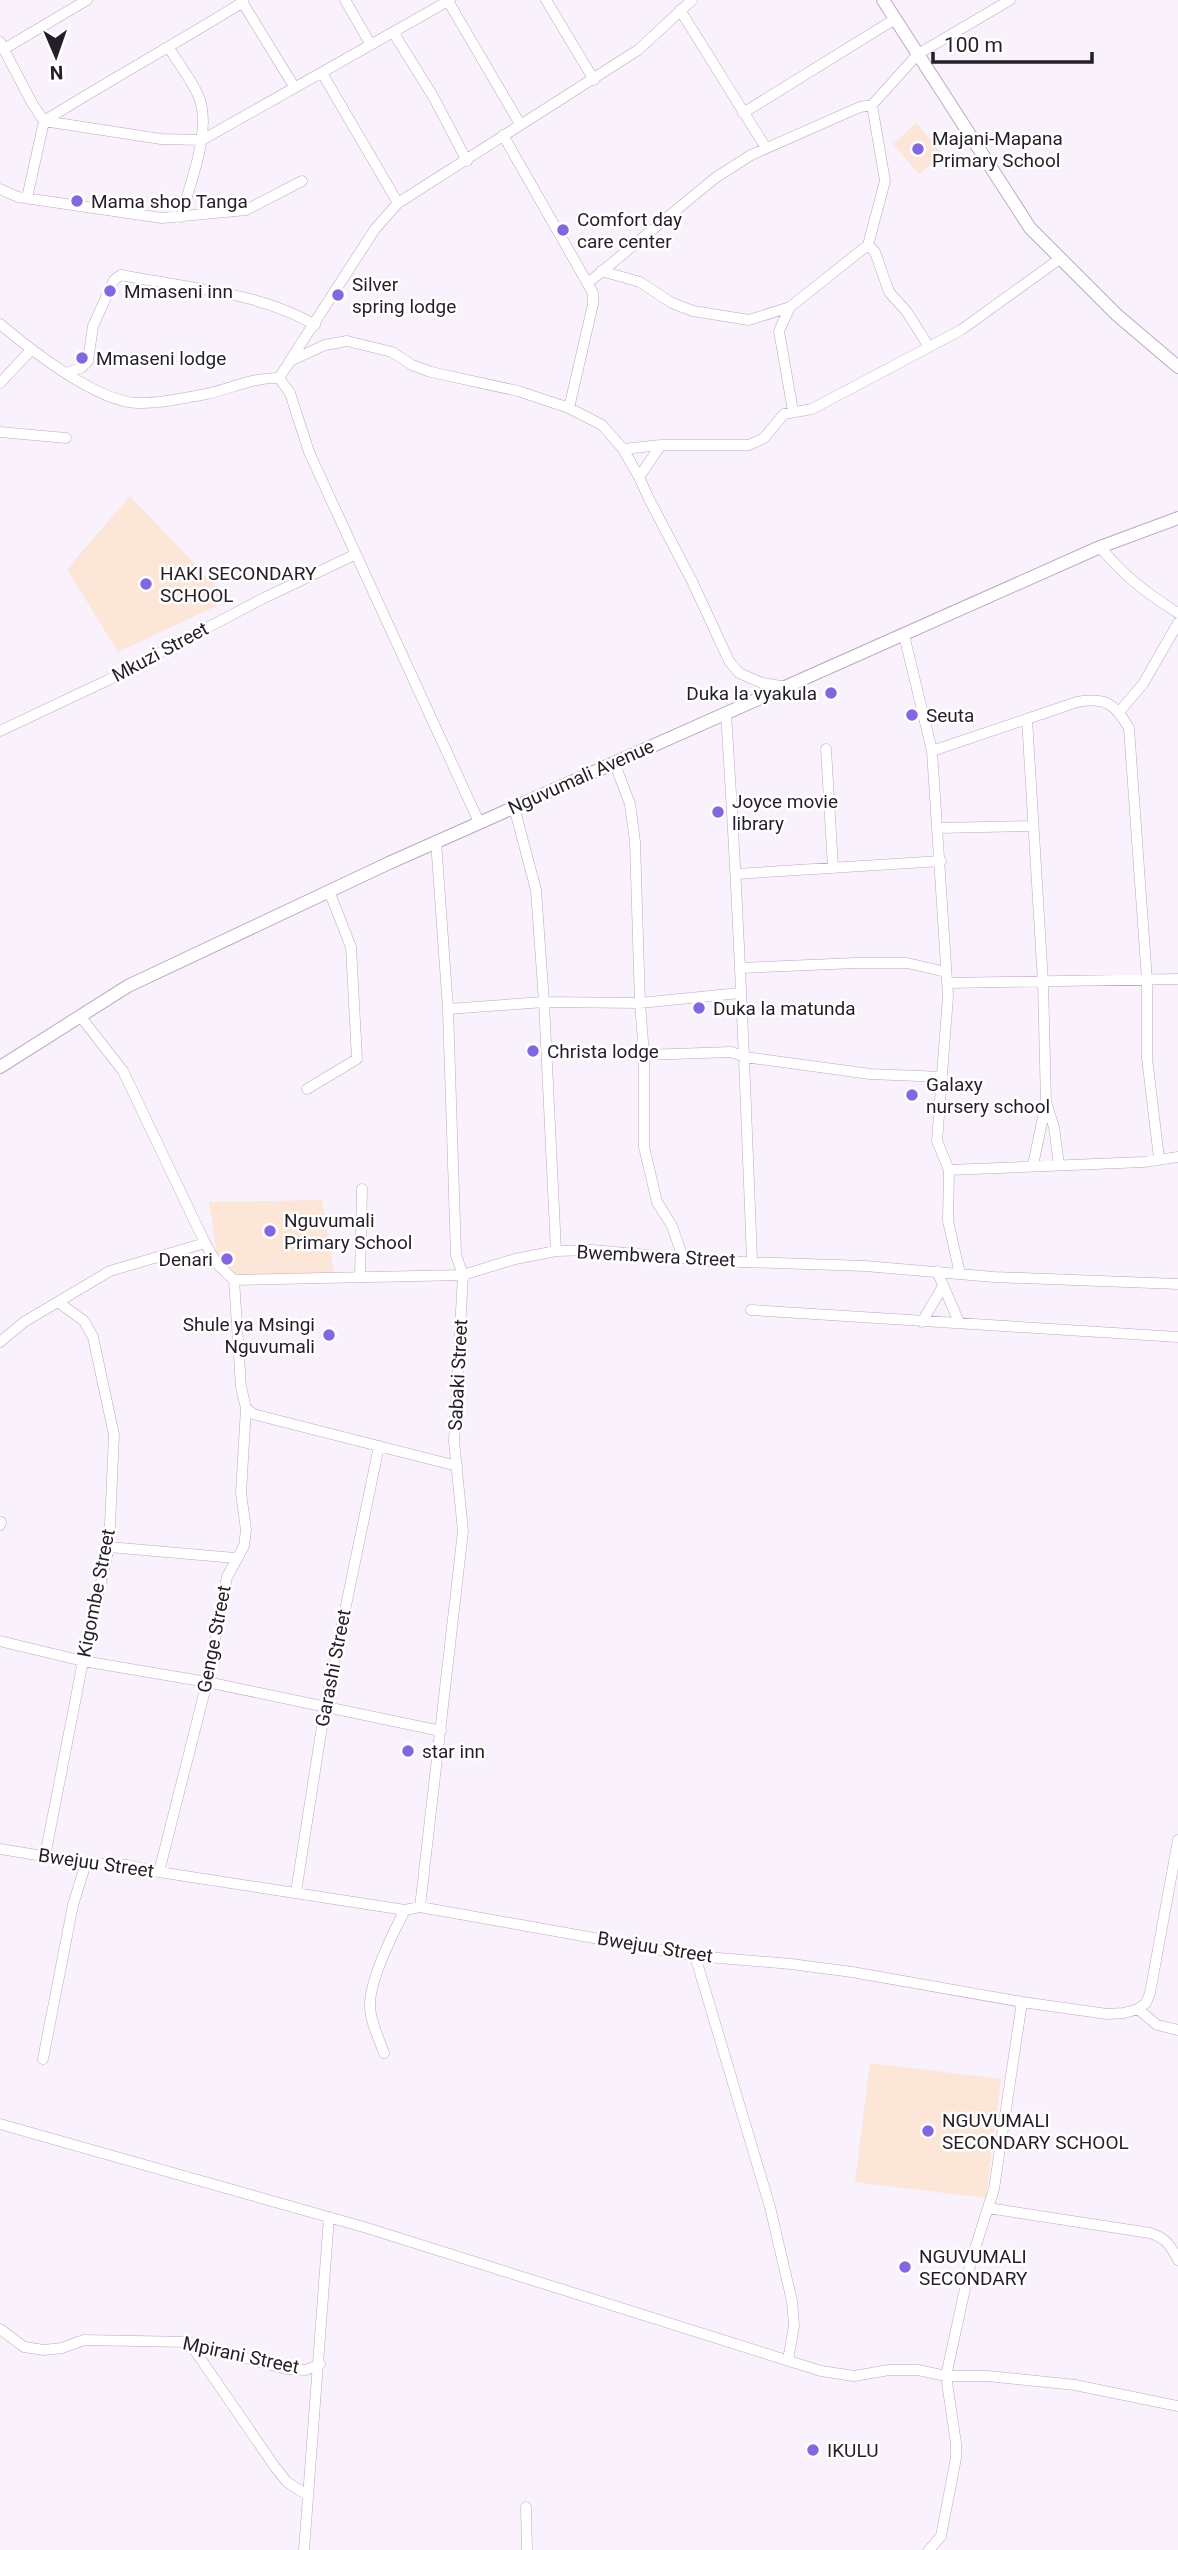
<svg xmlns="http://www.w3.org/2000/svg" width="1178" height="2550" viewBox="0 0 1178 2550" font-family="Roboto,sans-serif">
<style>
.education{fill:#fbe6d8}
.lines{fill:none;stroke-linecap:round;stroke-linejoin:round}
.minor-casing{stroke:#bca9c2;stroke-width:11}
.tertiary-casing{stroke:#bca9c2;stroke-width:14}
.minor{stroke:#fff;stroke-width:10}
.tertiary{stroke:#fff;stroke-width:12}
.poi-dot{fill:#8466e1;stroke:#fff;stroke-width:2.5}
.labels{text-anchor:middle;dominant-baseline:central;stroke-width:5;stroke-linejoin:round;paint-order:stroke}
.poi-label{font-size:19px;fill:#251e28;stroke:#fff;text-anchor:start}
.street-label{font-size:19px;fill:#251e28;stroke:#fff}
</style>
<rect width="100%" height="100%" fill="#f9f1fc"/>
<path class="education" d="M916,123L943,154L919,174L893,144Z
M130,496L229,600L118,652L67,569Z
M322,1200L334,1273L236,1274L218,1261L209,1202Z
M870,2063L1001,2079L986,2198L855,2182Z"/>
<g class="lines">
<g class="minor-casing">
<path id="minor" d="M241,0L295,88
M345,0L371,45
M546,0L594,80
M448,1L520,124
M680,10L766,148
M393,32L434,98L467,161
M0,42L32,103L44,121L161,139L202,140L450,0
M169,48C178,63 191,79 198,95C213,128 190,183 181,217
M4,49L87,0
M322,73L398,203
M743,113L895,19
M503,135L593,293V304L569,408
M0,189L18,197L162,218L246,210L302,181
M27,198L44,121C110,80 177,43 243,2
M868,245L875,252L889,292L907,312L929,347
M601,271L640,282L672,303L693,311L749,320L790,307
M589,282L715,178L751,155L860,107L872,105L918,54L1010,0
M0,324C31,350 96,401 137,403C160,404 184,398 206,394C231,389 253,377 279,378L290,393L309,452L479,822
M291,359L375,229L398,203L638,50L692,0
M67,373L82,367L88,361L93,326L114,280L121,275C185,288 257,291 315,325
M279,378L290,361L325,345L347,341L392,352L412,365L431,372L518,391L569,408L602,425L623,449L639,477L649,499L692,581L729,661L739,673L762,683L787,687
M0,383L31,350
M793,411L779,331L790,307L868,245L885,181L872,105
M0,432L66,438
M623,449L661,445H749L764,438L784,414L812,409L961,330L1061,258
M639,477L661,445
M1100,547C1125,577 1145,592 1178,613
M904,635L932,751L948,996L937,1141L949,1170L948,1221L960,1274
M1119,712L1143,684L1178,623
M726,714C738,896 745,1078 752,1261
M1027,719L1043,982L1046,1102L1054,1127L1059,1165
M0,731L108,680L262,599L356,554
M826,749L833,868
M932,751L1077,702C1106,697 1115,704 1129,728L1147,980V1058L1159,1158
M614,762L630,804L635,842L640,1003L644,1055V1147L657,1202L672,1226L683,1258
M514,807L536,890L544,1002L556,1251
M938,828L1033,826
M736,874L941,861
M740,968L856,963H907L946,972
M947,983L1178,979
M448,1009L544,1002L640,1003L740,993
M80,1016L123,1071L205,1243L217,1264L234,1280L463,1275L515,1259L556,1251L592,1250L713,1261L865,1266L994,1277L1178,1284
M644,1055L731,1052L745,1057L870,1074L943,1077
M307,1089L357,1059L351,947L329,891
M1033,1165L1046,1103
M949,1170L1144,1162L1178,1157
M937,1271L959,1322
M360,1277L362,1189
M751,1310L1178,1337
M922,1322L943,1286
M0,1342L24,1322L110,1271L205,1243
M246,1408L253,1414L457,1466
M0,1525L1,1522
M109,1547L235,1558
M0,1641L83,1661L207,1682L441,1731
M0,1849L86,1863L127,1865L159,1872L405,1910L420,1907L695,1956L791,1964L852,1972L1022,2002L1107,2014L1124,2013L1138,2009L1146,2003L1150,1993L1178,1840
M45,1856L83,1661L109,1547L114,1435L93,1337L84,1321L58,1302
M159,1872L207,1682L227,1577L244,1546L246,1530L241,1493L246,1408L241,1387L234,1280
M296,1892L325,1707L379,1446
M420,1907L463,1531L454,1441L463,1275L456,1255L448,1009L436,841
M695,1956L770,2207L792,2301L794,2326L788,2360
M1138,2009L1157,2025L1178,2030
M384,2053C379,2039 370,2021 370,2006C369,1982 393,1932 405,1910
M43,2059L73,1905L86,1863
M0,2124L367,2228L821,2371L854,2376L889,2370H918L946,2376H988L1075,2385L1178,2406
M988,2208L1150,2233C1166,2238 1171,2246 1178,2260
M0,2329L24,2347L44,2350L62,2348L84,2340L188,2342L286,2369L306,2370L320,2364
M189,2342L275,2467L287,2482L307,2495
M526,2507L527,2550
M304,2550L329,2217
M929,2550L941,2536L956,2458V2443L946,2376L971,2261L994,2189L1022,2002"/>
</g>
<g class="tertiary-casing">
<path id="tertiary" d="M883,0L1030,228L1117,315L1178,367
M0,1067L128,986L389,863L1100,547L1178,518"/>
</g>
<use href="#minor" class="minor"/>
<use href="#tertiary" class="tertiary"/>
</g>
<g class="poi-dot">
<circle cx="918" cy="149" r="7"/>
<circle cx="77" cy="201" r="7"/>
<circle cx="563" cy="230" r="7"/>
<circle cx="110" cy="291" r="7"/>
<circle cx="338" cy="295" r="7"/>
<circle cx="82" cy="358" r="7"/>
<circle cx="146" cy="584" r="7"/>
<circle cx="831" cy="693" r="7"/>
<circle cx="912" cy="715" r="7"/>
<circle cx="718" cy="812" r="7"/>
<circle cx="699" cy="1008" r="7"/>
<circle cx="533" cy="1051" r="7"/>
<circle cx="912" cy="1095" r="7"/>
<circle cx="270" cy="1231" r="7"/>
<circle cx="227" cy="1259" r="7"/>
<circle cx="329" cy="1335" r="7"/>
<circle cx="408" cy="1751" r="7"/>
<circle cx="928" cy="2131" r="7"/>
<circle cx="905" cy="2267" r="7"/>
<circle cx="813" cy="2450" r="7"/>
</g>
<g class="labels">
<g class="poi-label">
<text x="932" y="138">Majani-Mapana<tspan x="932" dy="22">Primary School</tspan></text>
<text x="91" y="201">Mama shop Tanga</text>
<text x="577" y="219">Comfort day<tspan x="577" dy="22">care center</tspan></text>
<text x="352" y="284">Silver<tspan x="352" dy="22">spring lodge</tspan></text>
<text x="124" y="291">Mmaseni inn</text>
<text x="96" y="358">Mmaseni lodge</text>
<text x="160" y="573">HAKI SECONDARY<tspan x="160" dy="22">SCHOOL</tspan></text>
<text x="817" y="693" text-anchor="end">Duka la vyakula</text>
<text x="926" y="715">Seuta</text>
<text x="732" y="801">Joyce movie<tspan x="732" dy="22">library</tspan></text>
<text x="713" y="1008">Duka la matunda</text>
<text x="547" y="1051">Christa lodge</text>
<text x="926" y="1084">Galaxy<tspan x="926" dy="22">nursery school</tspan></text>
<text x="284" y="1220">Nguvumali<tspan x="284" dy="22">Primary School</tspan></text>
<text x="213" y="1259" text-anchor="end">Denari</text>
<text x="315" y="1324" text-anchor="end">Shule ya Msingi<tspan x="315" dy="22">Nguvumali</tspan></text>
<text x="422" y="1751">star inn</text>
<text x="942" y="2120">NGUVUMALI<tspan x="942" dy="22">SECONDARY SCHOOL</tspan></text>
<text x="919" y="2256">NGUVUMALI<tspan x="919" dy="22">SECONDARY</tspan></text>
<text x="827" y="2450">IKULU</text>
</g>
<g class="street-label">
<text transform="translate(160 652) rotate(-28)">Mkuzi Street</text>
<text transform="translate(581 777) rotate(-24)">Nguvumali Avenue</text>
<text transform="translate(656 1256) rotate(3)">Bwembwera Street</text>
<text transform="translate(458 1375) rotate(-87)">Sabaki Street</text>
<text transform="translate(96 1593) rotate(-79)">Kigombe Street</text>
<text transform="translate(214 1639) rotate(-79)">Genge Street</text>
<text transform="translate(333 1668) rotate(-79)">Garashi Street</text>
<text transform="translate(96 1863) rotate(8)">Bwejuu Street</text>
<text transform="translate(655 1947) rotate(9)">Bwejuu Street</text>
<text transform="translate(241 2355) rotate(12)">Mpirani Street</text>
</g>
</g>
<g transform="translate(56 56) rotate(178)" stroke="#ffffff" stroke-width="5" paint-order="stroke">
<path d="M0-5L12 26L0 18L-12 26Z" fill="#251e28"/>
<text y="-10" font-size="19" font-weight="bold" text-anchor="middle" fill="#251e28">N</text>
</g>
<path d="M933 52v10h159v-10" fill="none" stroke="#251e28" stroke-width="3.5"/>
<text x="944" y="52" font-size="21" fill="#251e28" stroke="#ffffff" stroke-width="5" paint-order="stroke">100 m</text>
</svg>
